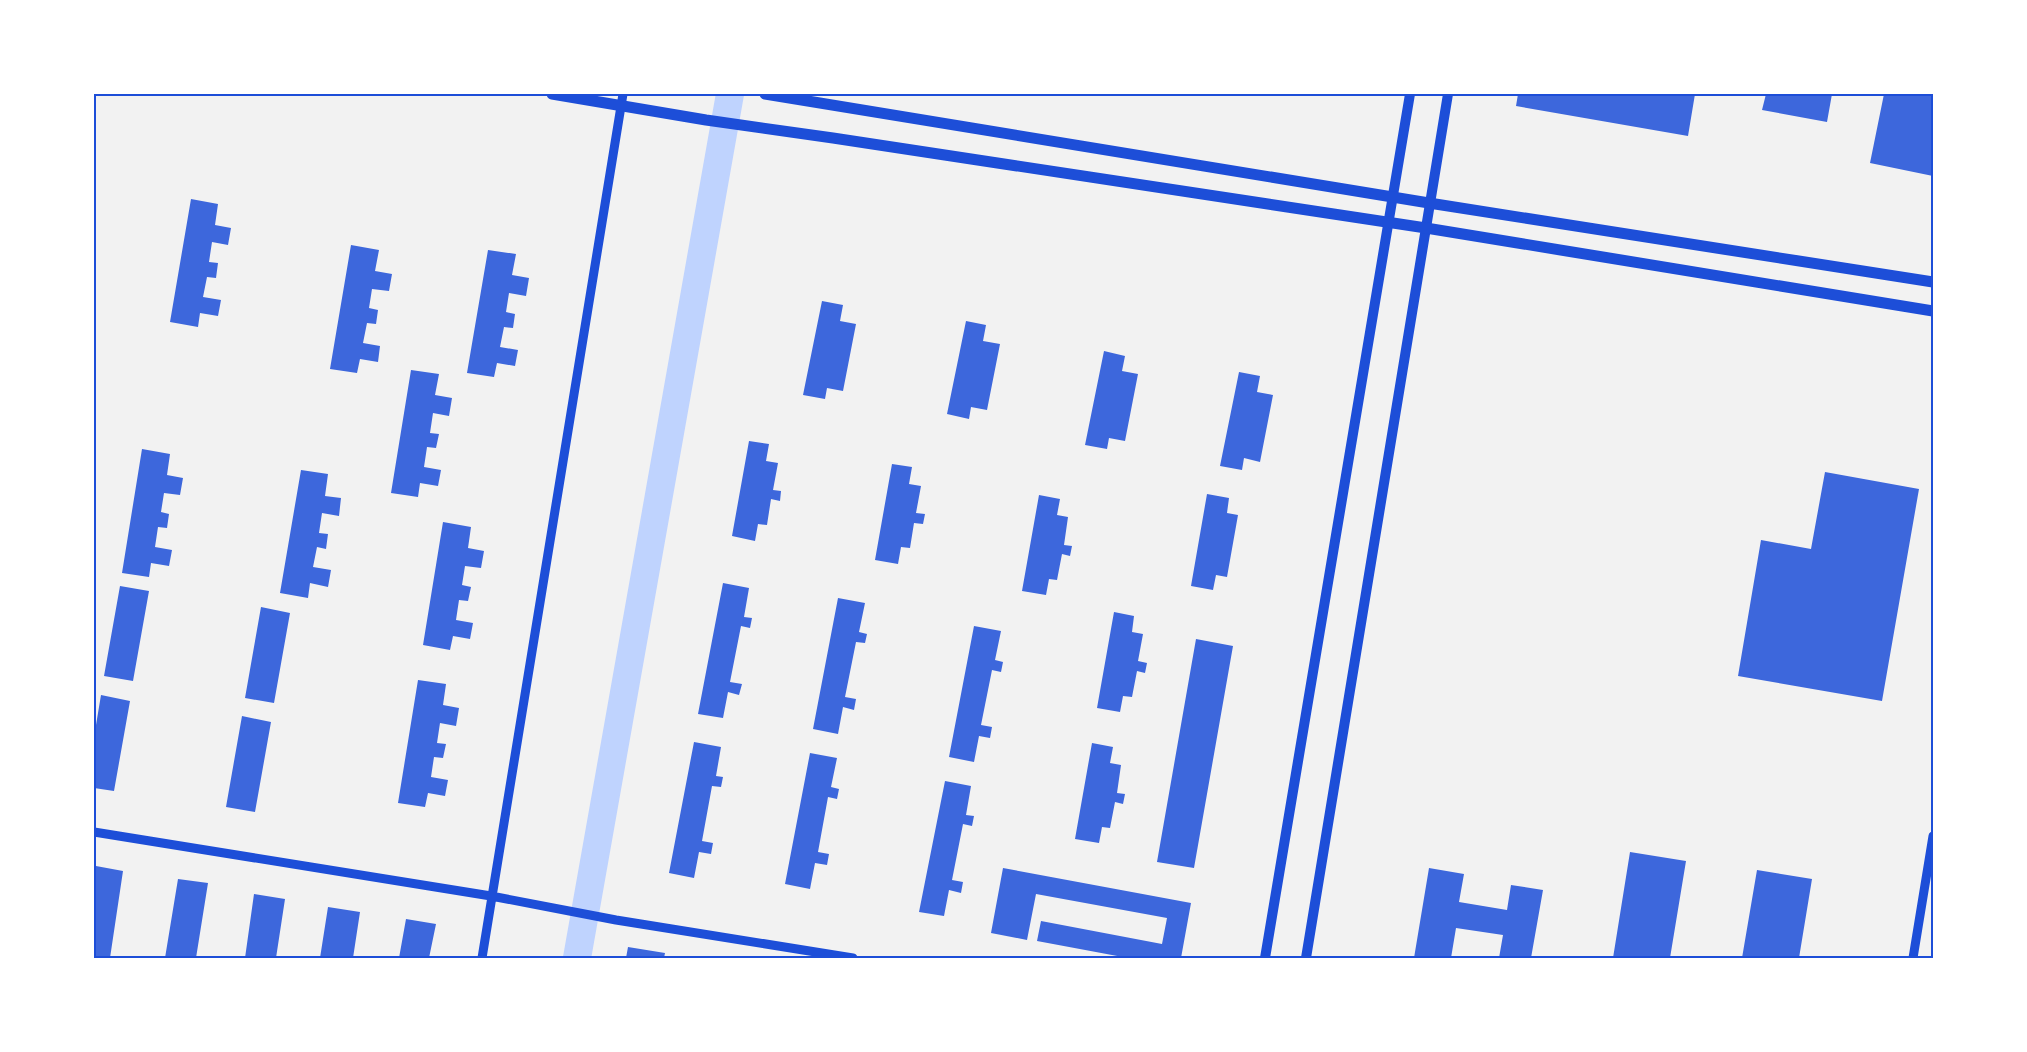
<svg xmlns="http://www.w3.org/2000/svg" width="2027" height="1052" viewBox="0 0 2027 1052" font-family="Literata,serif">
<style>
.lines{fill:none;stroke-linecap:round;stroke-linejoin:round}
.river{stroke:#bfd3fe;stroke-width:28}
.building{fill:#3d67dc}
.tertiary{stroke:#1d4ed8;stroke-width:9}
.secondary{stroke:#1d4ed8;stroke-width:10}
.primary{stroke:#1d4ed8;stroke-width:11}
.neatline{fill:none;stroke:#1d4ed8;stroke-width:2}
</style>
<rect width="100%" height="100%" fill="#f2f2f2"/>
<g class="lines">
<path class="river" d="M577,958L730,94"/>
</g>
<path class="building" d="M1518,94H1695L1688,136L1516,106Z
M1766,94H1832L1827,122L1762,110Z
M1884,94H1933V176L1870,163Z
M191,199L218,204L215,225L231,228L228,245L212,242L209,262L218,263L216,278L207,277L203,297L221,300L218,316L200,313L198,327L170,322Z
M351,245L379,250L375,271L392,274L389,291L372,289L369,308L378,310L376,324L367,323L363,343L380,346L378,362L360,359L357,373L330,369Z
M488,250L516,254L512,275L529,278L526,296L509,293L506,312L515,314L513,328L504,327L500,347L518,350L515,366L497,363L494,377L467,373Z
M822,301L843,305L840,321L856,324L843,391L827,388L825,399L803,395Z
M966,321L986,325L983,341L1000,344L987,410L971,407L969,419L947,414Z
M1104,351L1125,356L1122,371L1138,374L1125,441L1109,438L1107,449L1085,445Z
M411,370L439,374L435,395L452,398L449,416L433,413L430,433L439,434L436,448L427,447L424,467L441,470L438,486L420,483L418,497L391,493Z
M1239,372L1260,376L1257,392L1273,395L1260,462L1244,458L1242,470L1220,466Z
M749,441L769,444L766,461L778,463L773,490L781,491L780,501L771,499L767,525L758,524L755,541L732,536Z
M142,449L170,454L167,475L183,478L180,495L164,493L161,512L169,514L167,528L158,527L155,547L172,550L169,566L151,563L149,577L122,573Z
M892,464L912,467L909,484L921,486L916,513L925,514L923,524L914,523L910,548L901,547L898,564L875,560Z
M301,470L328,474L325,496L341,498L339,516L322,513L319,533L328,534L326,549L317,547L313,567L331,570L328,587L310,583L308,598L280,593Z
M1825,472L1919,489L1882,701L1738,676L1761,540L1811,549Z
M1207,494L1229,498L1227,513L1238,515L1227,577L1216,575L1213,590L1191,586Z
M1039,495L1060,499L1057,515L1068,517L1064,545L1072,546L1070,556L1062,554L1057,580L1049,579L1046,595L1022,591Z
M443,522L471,527L468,548L484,551L481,568L465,566L462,585L471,587L468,601L459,600L456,620L473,623L470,639L453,636L450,650L423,645Z
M723,583L749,588L744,617L752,618L750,628L741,626L730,682L742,684L739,695L728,692L723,718L698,714Z
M120,586L149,591L133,681L104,676Z
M838,598L865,603L859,632L867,634L865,643L856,642L845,697L856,699L854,710L843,707L838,734L813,729Z
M261,607L290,613L274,703L245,698Z
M1114,612L1134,616L1132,632L1143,634L1138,661L1147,663L1145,673L1137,671L1132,697L1123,696L1120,712L1097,708Z
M974,626L1001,631L995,660L1003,662L1001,672L992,670L981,725L992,727L990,738L979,736L974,762L949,757Z
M1196,639L1233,646L1194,868L1157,862Z
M418,680L446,684L443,705L459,708L456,726L440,723L437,743L446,744L443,758L434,757L431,777L448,780L445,796L428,793L425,807L398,803Z
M101,695L130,701L114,791L94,788V737Z
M242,716L271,722L255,812L226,807Z
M694,742L721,747L716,776L723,777L721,787L712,786L702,841L713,843L711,854L699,852L694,878L669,873Z
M1092,743L1113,747L1110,763L1121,765L1117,793L1125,794L1123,804L1115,802L1110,828L1102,827L1099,843L1075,839Z
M810,753L837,758L831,787L839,789L837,799L828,797L818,852L829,854L827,865L815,863L810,889L785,884Z
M945,781L971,786L966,815L974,816L972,826L963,824L952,880L963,882L961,893L949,890L944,916L919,912Z
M1630,852L1686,861L1670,958H1613Z
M96,866L123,871L110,958H94V878Z
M1003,868L1191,903L1181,958H1128L1037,941L1041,921L1162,944L1167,918L1036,894L1027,940L991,933Z
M1429,868L1464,874L1459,902L1507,910L1511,885L1543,890L1531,958H1499L1503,935L1456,928L1451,958H1414Z
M1757,870L1812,879L1799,958H1742Z
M178,879L208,883L196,958H165Z
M254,894L285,899L276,958H245Z
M328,907L360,912L353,958H320Z
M406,919L436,924L429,958H399Z
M628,947L665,953L664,958H626Z"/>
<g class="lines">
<path class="tertiary" d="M94,832L491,896L616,920L853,958
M482,958L623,94
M1913,958L1933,836"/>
<path class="secondary" d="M1265,958L1410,94
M1306,958L1448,94"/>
<path class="primary" d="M552,94L706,120L833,138L1426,228L1933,311
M765,94L1429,203L1933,282"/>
</g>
<rect width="2027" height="1052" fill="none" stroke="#ffffff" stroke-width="190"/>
<rect x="95" y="95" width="1837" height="862" class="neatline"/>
</svg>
